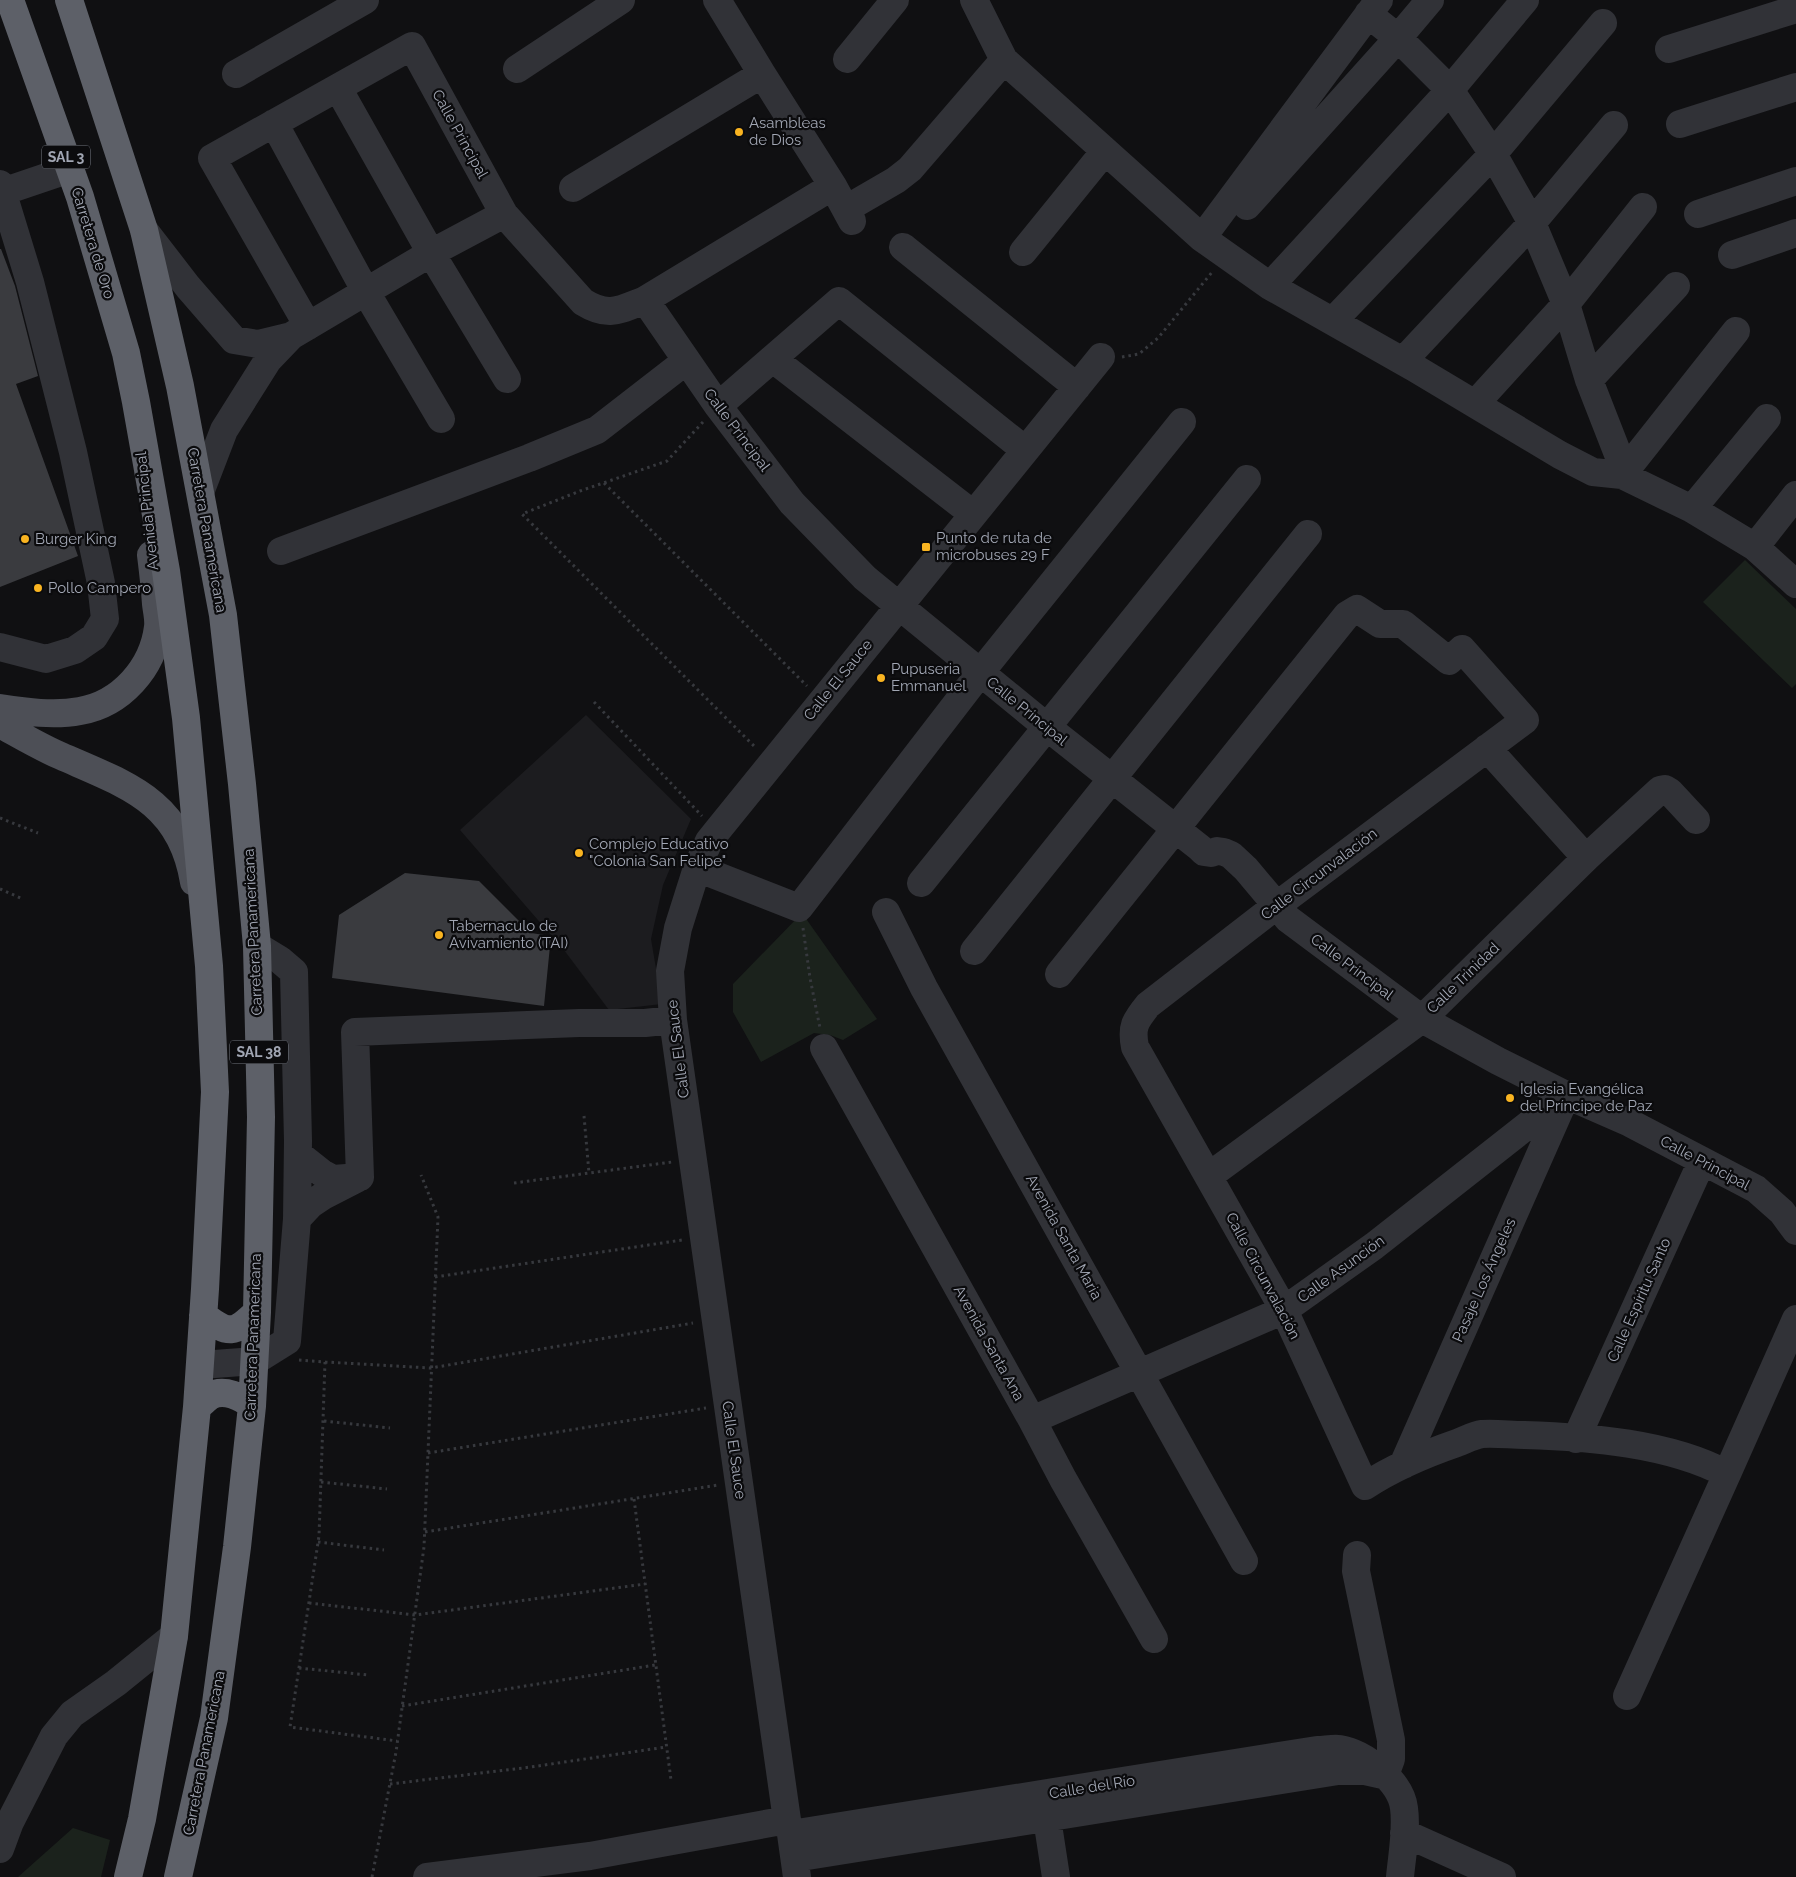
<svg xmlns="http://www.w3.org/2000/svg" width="1796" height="1877" viewBox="0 0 1796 1877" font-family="Raleway,sans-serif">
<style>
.built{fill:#1c1c1f}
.green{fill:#1b221c}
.building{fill:#3a3b3f}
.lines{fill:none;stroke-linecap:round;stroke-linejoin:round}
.path{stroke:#37393e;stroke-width:3;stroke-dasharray:2.5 4;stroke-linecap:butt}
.minor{stroke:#313237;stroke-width:28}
.major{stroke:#4d4f56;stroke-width:28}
.highway{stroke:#5d6068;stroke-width:28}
.poi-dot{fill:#f9b421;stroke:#0b0b0d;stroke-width:2}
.labels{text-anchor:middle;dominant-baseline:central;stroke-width:4.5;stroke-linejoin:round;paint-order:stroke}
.shield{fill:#0b0b0d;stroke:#747881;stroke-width:1}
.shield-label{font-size:14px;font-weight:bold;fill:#a1a6b3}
.poi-label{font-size:15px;fill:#a1a6b3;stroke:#0b0b0d;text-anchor:start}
.street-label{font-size:15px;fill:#a1a6b3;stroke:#0b0b0d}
</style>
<rect width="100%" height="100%" fill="#101012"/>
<path class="built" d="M586,715L691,819L663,885L651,939L662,1004L609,1010L564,950L460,830Z"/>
<path class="green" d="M1745,560L1796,609V684L1792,688L1703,602Z
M802,913L877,1019L843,1040L830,1035L814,1033L761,1062L733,1012V984Z
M73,1828L110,1840L101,1877H18Z"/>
<path class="building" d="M0,249H1L15,286L38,376L16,384L78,556L0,587Z
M405,873L479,881L531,933L551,936L544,1006L332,978L339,915Z"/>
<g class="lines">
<path class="path" d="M1122,357L1139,354L1158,338L1213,271
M703,422L667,461L580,491L522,514L756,748
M604,483L807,686
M594,702L702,816
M0,818L38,833
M0,889L23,899
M803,928L810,978L820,1028
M584,1116L589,1173
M514,1183L672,1162
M435,1277L682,1240
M299,1360L325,1362L319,1536L290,1727L397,1741
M325,1362L431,1368L693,1323
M324,1421L390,1428
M428,1453L706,1408
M321,1482L387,1489
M634,1499L671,1780
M425,1532L718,1485
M318,1542L384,1550
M309,1603L415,1615L645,1584
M299,1668L368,1675
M402,1706L655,1665
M390,1784L531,1767L666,1747
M372,1877L396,1752L424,1547L438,1217L421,1175"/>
<path class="minor" d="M717,0L762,74L833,186L852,221
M974,0L1004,60L1202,238L1270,286L1413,367L1560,455L1593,472L1622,475L1736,331
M1368,14L1398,38L1450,90L1493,154L1532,223L1566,304L1589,380L1621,462L1622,475L1692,509L1755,547L1796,584
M1669,49L1796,9
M847,59L895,0
M517,69L621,0
M236,74L365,0
M338,88L431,253L507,379
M274,123L366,292L441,419
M1680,124L1796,87
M0,184L30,282L73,452L101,583L105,619L94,637L75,650L46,659L0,647
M573,188L762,74
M2,192L70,169
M1247,206L1398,38L1430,0
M846,209L896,180L910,169L1004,60
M1698,214L1796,181
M144,230L188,287L234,340L258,344L291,336L431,253L504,214
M1202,238L1379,0
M903,247L1077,387
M1023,252L1105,151
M1732,255L1796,233
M1270,286L1450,90L1525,0
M645,300L833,186
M1333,321L1493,154L1603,23
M308,326L212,158L412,46L504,214L583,302C609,318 619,310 645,300L718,406L792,503L865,578L1047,727L1200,848L1204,852L1211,853L1217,851L1224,852L1231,855L1246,869L1288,919L1422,1019L1498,1061L1566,1095L1630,1123L1756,1189L1782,1212L1796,1231
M773,359L973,514
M1403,361L1532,223L1614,125
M1589,380L1676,286
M1475,404L1566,304L1643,207
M718,406L839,301L1025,450
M201,490L224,430L268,360L291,336
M1692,509L1767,418
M1755,547L1796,495
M281,551L529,458L597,430L686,361
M1487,748L1586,858
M697,868L799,908L980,673L1182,422
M921,883L1247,479
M886,912L924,988L1244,1561
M974,951L1308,534
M1059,974L1347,615L1357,609L1380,624H1403L1449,661L1462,649L1525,720L1276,906L1148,1005C1135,1021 1131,1027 1135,1047L1284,1310L1365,1486C1394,1467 1425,1454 1457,1443C1465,1440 1474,1435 1482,1434C1496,1433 1511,1435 1524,1435C1589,1437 1669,1443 1727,1474L1796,1319
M824,1048L1032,1420L1063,1479L1154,1639
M298,1154L322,1173L333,1179L360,1177
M1209,1176L1422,1019L1586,858L1660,790L1665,789L1670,792L1696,820
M360,1177L355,1032L579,1023H645L673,1020
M297,1219L311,1204L323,1196L360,1177
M201,1365L255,1361L287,1341L297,1219L298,1141L294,972L280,960L257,946
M1032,1420L1284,1310L1374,1246L1566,1095
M1576,1439L1702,1161
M1403,1465L1565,1098
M1357,1555L1356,1571L1391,1740V1759L1385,1775
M1627,1696L1727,1474
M1044,1799L1056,1877
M1404,1833L1502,1877
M791,1834L1317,1750C1324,1750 1333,1748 1340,1749C1365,1753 1401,1782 1404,1808C1407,1830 1402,1855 1400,1877
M0,1849L10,1822L54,1736L72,1714L116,1683L174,1636
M795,1858L1338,1771H1365L1383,1775
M427,1877L590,1856L787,1820
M797,1877L791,1834L787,1820L673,1020L670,971L678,928L697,868L709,841L717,831L1101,357"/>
<path class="major" d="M0,708C26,712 54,716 80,711C121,704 153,668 158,627C159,620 157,612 156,604C155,588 153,571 151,555
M0,724C20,735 40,747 61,756C127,785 181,801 194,882"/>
<path class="highway" d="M10,0L80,197L126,353L136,402L166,571L186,718L209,966L215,1092L205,1289L197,1407L174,1636L142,1819L128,1877
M69,0L144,230L180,386L223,615L242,784L257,946L261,1117L257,1312L252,1406L237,1547L214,1718L178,1877
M203,1315C229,1335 234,1334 257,1312
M197,1407C201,1404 206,1399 210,1396C224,1388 242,1397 252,1406"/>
</g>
<g class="poi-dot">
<circle cx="739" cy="132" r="5"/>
<circle cx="25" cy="539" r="5"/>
<rect x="921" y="542" width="10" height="10" rx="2.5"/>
<circle cx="38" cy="588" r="5"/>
<circle cx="881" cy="678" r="5"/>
<circle cx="579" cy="853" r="5"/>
<circle cx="439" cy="935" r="5"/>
<circle cx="1510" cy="1098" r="5"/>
</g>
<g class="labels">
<g class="shield">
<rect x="42" y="145.5" width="48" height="23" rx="4"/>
<rect x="230" y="1040.5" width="58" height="23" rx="4"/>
</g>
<g class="shield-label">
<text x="66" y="157">SAL 3</text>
<text x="259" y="1052">SAL 38</text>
</g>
<g class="poi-label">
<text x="749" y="123">Asambleas<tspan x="749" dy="17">de Dios</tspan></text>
<text x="936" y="538">Punto de ruta de<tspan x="936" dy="17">microbuses 29 F</tspan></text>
<text x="35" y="539">Burger King</text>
<text x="48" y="588">Pollo Campero</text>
<text x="891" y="669">Pupuseria<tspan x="891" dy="17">Emmanuel</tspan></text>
<text x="589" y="844">Complejo Educativo<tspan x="589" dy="17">"Colonia San Felipe"</tspan></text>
<text x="449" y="926">Tabernaculo de<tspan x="449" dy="17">Avivamiento (TAI)</tspan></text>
<text x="1520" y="1089">Iglesia Evangélica<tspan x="1520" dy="17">del Príncipe de Paz</tspan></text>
</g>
<g class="street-label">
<text transform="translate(460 134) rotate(61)">Calle Principal</text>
<text transform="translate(93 243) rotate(73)">Carretera de Oro</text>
<text transform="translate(737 430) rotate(53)">Calle Principal</text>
<text transform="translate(147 511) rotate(-96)">Avenida Principal</text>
<text transform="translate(207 530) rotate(80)">Carretera Panamericana</text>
<text transform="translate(838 680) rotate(-51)">Calle El Sauce</text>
<text transform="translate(1027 711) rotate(39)">Calle Principal</text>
<text transform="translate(1319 874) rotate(-37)">Calle Circunvalación</text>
<text transform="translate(253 932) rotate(-93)">Carretera Panamericana</text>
<text transform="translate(1352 967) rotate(37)">Calle Principal</text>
<text transform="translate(1463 978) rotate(-44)">Calle Trinidad</text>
<text transform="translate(678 1049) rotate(-97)">Calle El Sauce</text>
<text transform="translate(1705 1163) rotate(28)">Calle Principal</text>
<text transform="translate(1064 1237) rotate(61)">Avenida Santa Maria</text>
<text transform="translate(1341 1269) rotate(-36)">Calle Asunción</text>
<text transform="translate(1263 1276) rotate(62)">Calle Circunvalación</text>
<text transform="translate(1484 1280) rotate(-66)">Pasaje Los Ángeles</text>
<text transform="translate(1639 1300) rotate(-66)">Calle Espíritu Santo</text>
<text transform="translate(253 1337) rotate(-88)">Carretera Panamericana</text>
<text transform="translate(989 1343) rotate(61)">Avenida Santa Ana</text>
<text transform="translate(734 1450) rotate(82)">Calle El Sauce</text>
<text transform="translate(204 1753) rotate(-79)">Carretera Panamericana</text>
<text transform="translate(1092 1787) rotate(-9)">Calle del Río</text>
</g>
</g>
</svg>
